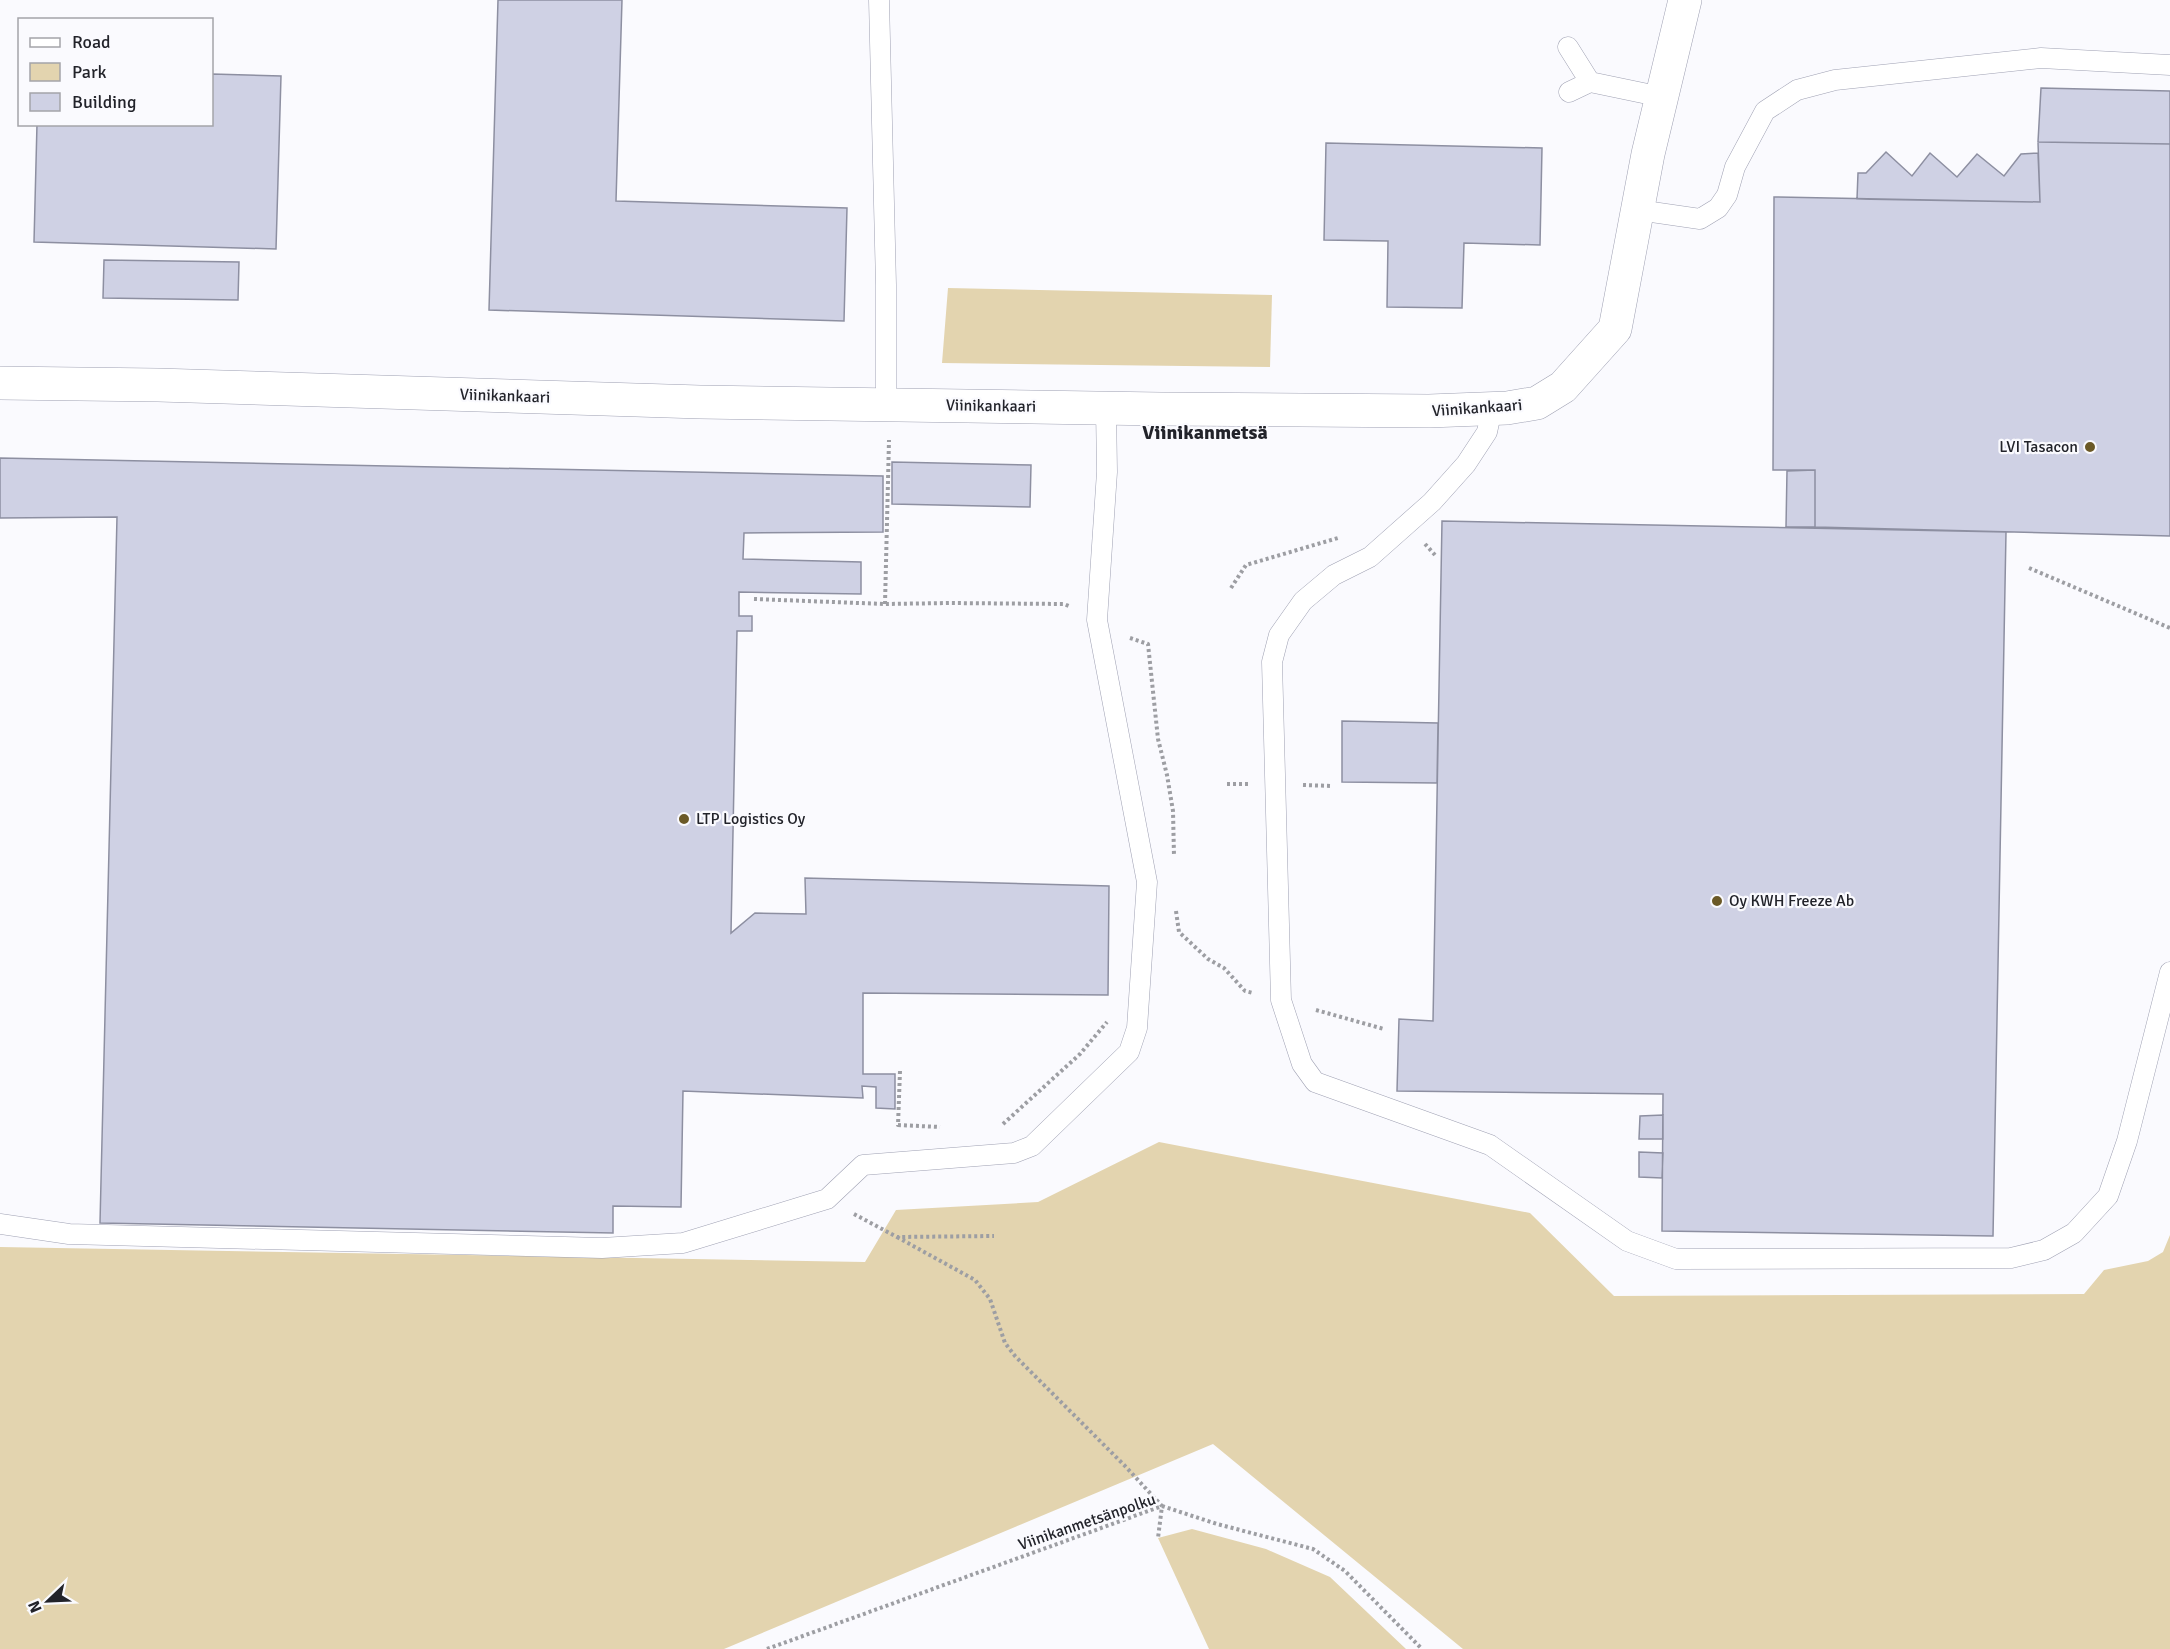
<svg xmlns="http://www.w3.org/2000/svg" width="2170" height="1649" viewBox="0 0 2170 1649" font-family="Signika,sans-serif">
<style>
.green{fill:#e3d4af}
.building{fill:#cfd1e4;stroke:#8d8fa1;stroke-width:1.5}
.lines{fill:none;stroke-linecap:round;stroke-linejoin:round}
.lane-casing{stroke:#9fa1b3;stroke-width:21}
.street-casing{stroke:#9fa1b3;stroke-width:34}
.path{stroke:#9d9ea3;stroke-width:4;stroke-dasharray:3 3;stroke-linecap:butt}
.lane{stroke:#fff;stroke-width:20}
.street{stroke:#fff;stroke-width:33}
.poi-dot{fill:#6b5927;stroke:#fafafe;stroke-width:2}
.labels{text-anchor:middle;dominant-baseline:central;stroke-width:4.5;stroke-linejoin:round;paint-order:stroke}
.street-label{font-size:16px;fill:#22232a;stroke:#fafafe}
.poi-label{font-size:16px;fill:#22232a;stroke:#fafafe;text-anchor:start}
.quarter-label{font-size:20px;font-weight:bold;fill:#22232a;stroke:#fafafe}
</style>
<rect width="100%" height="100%" fill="#fafafe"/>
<path class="green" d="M948,288L1272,295L1270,367L942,363Z
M1159,1142L1530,1213L1614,1296L2084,1294L2104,1270L2148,1261L2163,1252L2170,1235V1649H1463L1213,1444L724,1649H0V1247L865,1262L896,1210L1038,1202Z
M1192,1529L1266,1549L1330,1577L1406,1649H1209L1158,1538Z"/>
<path class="building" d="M498,0H622L616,201L847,208L844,321L489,310Z
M212,74L281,76L276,249L34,242L37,124H212Z
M2041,88L2170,91V144L2038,142Z
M2038,142L2170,144V536L1815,527V470H1773L1774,197L2040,202Z
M1326,143L1542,148L1540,245L1464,243L1462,308L1387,307L1388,241L1324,240Z
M1886,152L1912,176L1930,153L1957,177L1977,154L2004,176L2021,154L2038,153L2040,202L1857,199L1858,173H1866Z
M104,260L239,262L238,300L103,298Z
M0,458L883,476V532L744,533L743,559L861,562V594L739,592V616H752V631H737L731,933L755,913L806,914L805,878L1109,886L1108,995L863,993V1074H895V1109L876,1108V1087L862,1086L863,1098L683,1091L681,1207L613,1206V1233L100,1223L117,517L0,518Z
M892,462L1031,465L1030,507L892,504Z
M1815,470V527H1786L1787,471Z
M1442,521L2006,532L1993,1236L1662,1231L1663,1094L1397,1091L1399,1019L1433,1021Z
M1342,721L1438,723L1437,783L1342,782Z
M1663,1115V1139H1639L1640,1116Z
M1639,1152L1663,1153L1662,1178L1639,1177Z"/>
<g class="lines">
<g class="lane-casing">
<path id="lane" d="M879,0L886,285V404
M1568,47L1590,82
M1569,92L1590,82L1662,97
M1638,210L1700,219L1718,208L1727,195L1735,167L1765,111L1797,90L1835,80L2041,58L2170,65
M1492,409L1487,432L1466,464L1432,502L1370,557L1334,575L1303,601L1279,635L1272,662L1281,1000L1302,1064L1315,1082L1490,1145L1627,1241L1676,1259L2011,1258L2044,1250L2074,1233L2108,1196L2127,1141L2170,972
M0,1224L69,1234L602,1248L683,1243L827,1199L863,1165L1014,1153L1032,1146L1129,1052L1137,1028L1147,882L1097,620L1107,472L1106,408"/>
</g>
<g class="street-casing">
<path id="street" d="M0,383L158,385L700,402L1161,409L1429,411L1507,408L1537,403L1563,387L1615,329L1648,154L1685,0"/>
</g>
<path class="path" d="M1425,544L1435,555
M2029,568L2170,628
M1231,588L1246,565L1338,538
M754,599L885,604L949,603L1064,604L1071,607
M885,604L889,440
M1130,638L1148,644L1158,739L1167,775L1173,811L1174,856
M1227,784H1248
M1303,785L1332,786
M1176,911L1179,932L1208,959L1224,968L1245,991L1253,993
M1316,1010L1384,1029
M900,1071L898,1125L940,1127
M1003,1124L1080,1054L1107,1022
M854,1214L897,1237L994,1236
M897,1237L975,1280L990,1299L1005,1343L1015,1356L1126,1467L1162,1506L1158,1538
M767,1649L1162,1506L1217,1524L1313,1549L1345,1571L1422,1649"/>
<use href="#lane" class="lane"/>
<use href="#street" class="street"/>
</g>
<g class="poi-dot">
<circle cx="2090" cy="447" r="6"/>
<circle cx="684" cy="819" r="6"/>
<circle cx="1717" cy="901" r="6"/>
</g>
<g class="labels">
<g class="street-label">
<text transform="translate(505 396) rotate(2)">Viinikankaari</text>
<text transform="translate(991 406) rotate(1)">Viinikankaari</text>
<text transform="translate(1477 408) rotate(-4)">Viinikankaari</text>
<text transform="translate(1087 1522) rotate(-19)">Viinikanmetsänpolku</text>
</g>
<g class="poi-label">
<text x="2078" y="447" text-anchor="end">LVI Tasacon</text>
<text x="696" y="819">LTP Logistics Oy</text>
<text x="1729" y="901">Oy KWH Freeze Ab</text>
</g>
<g class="quarter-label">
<text x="1205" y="432">Viinikanmetsä</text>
</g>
</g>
<rect x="18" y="18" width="195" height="108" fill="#fafafe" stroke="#a4a4a9" stroke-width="1.5"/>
<rect x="30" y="38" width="30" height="9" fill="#ffffff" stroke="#a4a4a9" stroke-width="1.5"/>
<text x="72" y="48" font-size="18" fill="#22232a">Road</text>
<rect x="30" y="63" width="30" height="18" fill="#e3d4af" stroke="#a4a4a9" stroke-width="1.5"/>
<text x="72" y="78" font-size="18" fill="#22232a">Park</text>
<rect x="30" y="93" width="30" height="18" fill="#cfd1e4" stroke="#a4a4a9" stroke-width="1.5"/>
<text x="72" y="108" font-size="18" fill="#22232a">Building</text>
<g transform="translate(48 1601) rotate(247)" stroke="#fafafe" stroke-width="4.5" paint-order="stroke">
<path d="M0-4.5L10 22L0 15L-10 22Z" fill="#22232a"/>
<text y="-9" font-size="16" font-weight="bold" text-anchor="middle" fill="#22232a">N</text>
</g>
</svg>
